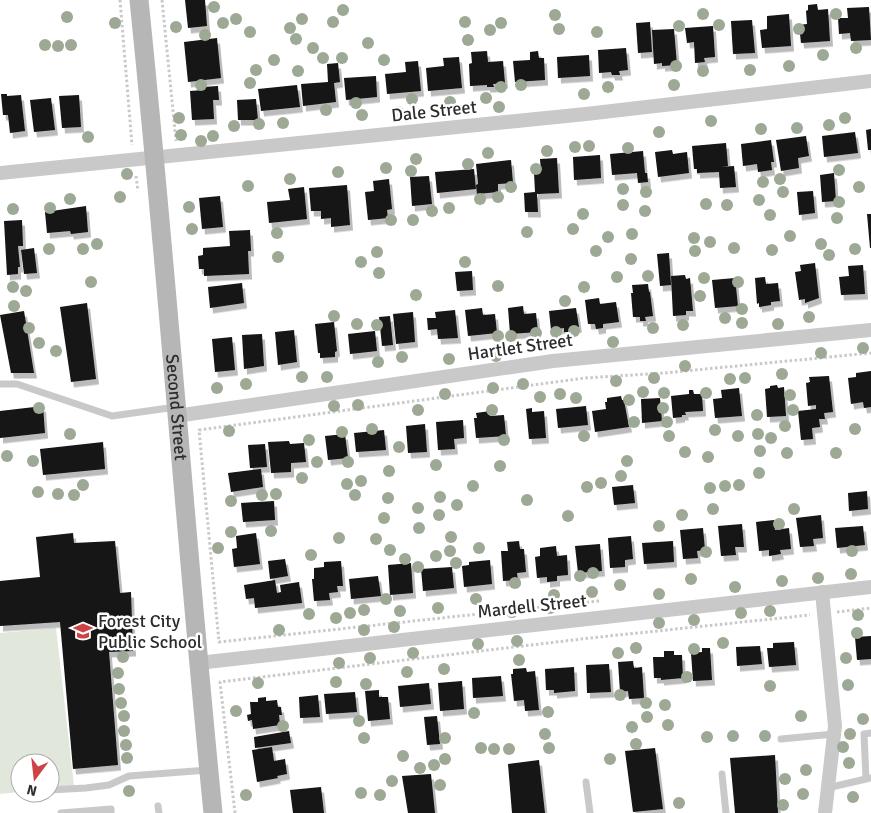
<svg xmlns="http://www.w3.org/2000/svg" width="871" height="813" viewBox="0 0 871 813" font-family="Signika,sans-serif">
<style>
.green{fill:#e1e8db}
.building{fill:#131313;filter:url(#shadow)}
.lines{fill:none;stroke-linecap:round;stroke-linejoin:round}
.path{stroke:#c9c9c9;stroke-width:3;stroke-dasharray:2.5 2.5;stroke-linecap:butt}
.lane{stroke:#c9c9c9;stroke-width:7}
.street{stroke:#c9c9c9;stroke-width:14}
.secondary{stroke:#b6b6b6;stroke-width:19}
.tree{fill:#9da895}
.labels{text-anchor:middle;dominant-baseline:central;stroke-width:5;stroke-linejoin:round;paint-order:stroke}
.street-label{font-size:18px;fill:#2c2c2c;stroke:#fff}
.poi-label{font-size:18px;fill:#2c2c2c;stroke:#fff;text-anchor:start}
</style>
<defs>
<filter id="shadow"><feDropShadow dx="3" dy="5.5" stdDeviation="0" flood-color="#0004"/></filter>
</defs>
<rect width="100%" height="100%" fill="#fff"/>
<path class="green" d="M56,628L74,786L50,788V763H20V792L0,794V633Z"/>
<path class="building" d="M185,0H205L207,26L188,28Z
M817,4L818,10L828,9L830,41L801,43L799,25L807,24L806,11L808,10V5Z
M869,7L871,40L851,41L850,33L839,34L838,18H848L847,8Z
M789,14L791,46L762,48L760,30L767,29V16Z
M752,20L755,53L733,54L731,21Z
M650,22L652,52L638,53L636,23Z
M713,26L715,57L704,58L705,62L695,63L694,42L687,43L685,28Z
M674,29L677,65L662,66V63L654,64L652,30Z
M217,38L221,78L188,82L184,42Z
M626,48L628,70L619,71L620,75H612L611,72L599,73L598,50Z
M487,51L488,62L503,61L505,83L493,84L494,87H487V85L470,86L469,64L472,63L471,52Z
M538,51L539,58H544L545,80L515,82L513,61L530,60V52Z
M589,55L590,76L558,78L557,57Z
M459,57L462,88L428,91L426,68L444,66L443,58Z
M418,61L421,91L387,94L385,74L406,72L405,62Z
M338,63L340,82L334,83L336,102L303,106L301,84L328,82L327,64Z
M376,76L377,97L346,100L344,78Z
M297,85L300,107L261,111L258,89Z
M218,86L219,100H213L214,119L192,120L190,91L203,90L202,87Z
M1,94H7V96L21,95L25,131L10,133L8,115H3Z
M79,95L81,127L62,128L59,96Z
M51,98L55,130L34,132L30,100Z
M256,99L258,120H238L237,100Z
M871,129V150H868L866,130Z
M855,132L858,153L824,157L822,136Z
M806,136L809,156L798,158L799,168L781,171L776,140Z
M771,140L774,162H771L772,170L758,172L757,164L743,166L741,144Z
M726,143L728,166L721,167L734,166L736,187L720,188L719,172L697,173V169H694L692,146Z
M672,150L673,154L687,152L689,173L658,177L655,152Z
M643,151L645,173H647L648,182L638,183L637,173L612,175L610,154Z
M600,155L601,178L574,180L573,157Z
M557,158L559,193L537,194L538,212H525L524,193L535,192L534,173L541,172L540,159Z
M511,160L513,183L498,184V192L477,194L476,185L478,184L476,164Z
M474,169L476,189L437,193L435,172Z
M834,173L836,201L822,202L820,175Z
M429,176L432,204L412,206L410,177Z
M389,179L392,209L387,210L388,218L368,220L365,192L374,191L373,181Z
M347,185L350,225L331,227V218L321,219V211H311L309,188Z
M304,187L307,219L269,223L267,202L290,200L288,189Z
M813,191L815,213L799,215L797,192Z
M220,196L223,227L202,229L199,198Z
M86,206L88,232L71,234L70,231L47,233L45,212Z
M867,214H871V248H870Z
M22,220L23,246H18L20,267H18V274L7,275L4,221Z
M250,230L251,251H248L249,274L204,276V269H199L198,256L203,255V248L230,246L229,231Z
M34,248L37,273L24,274L21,250Z
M669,253L671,285L660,286L657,254Z
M815,263L819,298L805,303V299L799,300L795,272L801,271L800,265Z
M863,265L865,294L841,295L839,277L849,276L848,266Z
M472,271L473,290L457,291L455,272Z
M685,275L686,279L690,278L693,311H686V315L673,316L671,276Z
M765,277L766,284L778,283L780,301L771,302V305L759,307V303L757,304L755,278Z
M735,278L738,306L715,308L712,280Z
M242,283L244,303L210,308L208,287Z
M648,284L649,292H650L653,316L645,317L646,321H640V317H633L631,293H633L632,285Z
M599,298L600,304L616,302L619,322L603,324V328L596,329L595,324H588L585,300Z
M87,303L96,379L71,382L60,307Z
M523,306L524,314L536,313L538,332L510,334L508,308Z
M482,308L483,315L495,314L497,333L468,336L465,310Z
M576,308L579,327L569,328V332H564V328L551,330L549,311Z
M455,310L458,338L438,339L437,329L428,330L427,318H436L435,312Z
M24,311L34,373H11L0,315Z
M413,312L415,342L396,344L393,314Z
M390,316L393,345L382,346L379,317Z
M334,322L337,351L335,352V357L320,358V353H318L315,324Z
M294,330L297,362L278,365L275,332Z
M375,331L377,351L350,354L348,334Z
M262,334L264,366L244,369L242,335Z
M232,337L235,370L215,372L212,339Z
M871,371V407L864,408L863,402L851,404L848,378L856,377V373Z
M829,376L833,412L824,413L825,419H819L820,427L812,428L813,439L801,440L798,411L816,409V405L808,406L806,383L810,382L809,377Z
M777,385L778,388L784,387L786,416L767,417L765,389L770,388V386Z
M739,388L742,416L715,418L713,399L722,398L721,390Z
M689,390H693L694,394H702L703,411L685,412L686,415H682V417L673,418L671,396L689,394Z
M621,396L622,400H624L629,427L595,432L592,411L606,409L605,402H607V398Z
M660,398L662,421L642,423L641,399Z
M43,406L45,433L0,438V411Z
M586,406L588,425L558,428L556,409Z
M532,408V412L544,411L546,438L529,439L526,409Z
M490,411V416L504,415L506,436L476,438L474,418H477L476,413Z
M463,420L464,438L454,439L455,449L438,450L436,422Z
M425,424L427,452L408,453L406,426Z
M384,430L386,450L356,452L354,433Z
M345,434L348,458L328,460L325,436Z
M289,441L290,444L304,443L306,462L291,463V472L271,473L268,442Z
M103,442L105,469L43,475L40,449Z
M265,444L267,467L250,468L248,445Z
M261,469L263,487L231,492L228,473Z
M633,485L635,503L614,505L612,487Z
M867,491L868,509L849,511L848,493Z
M274,501L275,520L243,522L241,503Z
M821,515L823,538L813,539L814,546L800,547L796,518Z
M774,520L775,530L789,528L791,549L780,550L781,554L769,556V550L759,551L756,522Z
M742,524L744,547H735L736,555L721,556L718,526Z
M863,526L865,545L837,548L835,528Z
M703,528L705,550L697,551L698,558L683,559L680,530Z
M73,533L74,543L115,541L120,593L131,592L133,651L109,652L118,765L73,769L60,622L0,626V581L40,577L36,537Z
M256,533L260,564L234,567L232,549L237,548L236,536Z
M631,536L633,559L625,560V567L610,568L608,538Z
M519,541L520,549H524L526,572L517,573L518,580L503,581L501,551H508L507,542Z
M673,541L674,562L644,564L642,543Z
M600,544L602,571L578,573L575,546Z
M556,546L557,556L567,555L568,575L557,576V581L547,582V577L537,578L535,557L540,556V548Z
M285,559L288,576L270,579L268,561Z
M490,560L492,584L464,587L462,566L469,565V562Z
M341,561L343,586H337L338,592L329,593L330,600L314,601L312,579H314V568L324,567V562Z
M411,563L413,593L390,595L388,565Z
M452,567L454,588L423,591L421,569Z
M378,576L381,596L351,599L349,579Z
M275,580L277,593L281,592L280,585L299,582L302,603L255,608L254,598L246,599L244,585Z
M871,636V659L857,660L855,637Z
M794,642L796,665L769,667L767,648H773V643Z
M760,646L762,664L737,666L736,647Z
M702,648H710L712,680L693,681L691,653L702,652Z
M664,651H674V655H682L683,678L661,680V678H654L653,657H664Z
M633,661L634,668L642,667L644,698L629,699L628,691L620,692L618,662Z
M609,664L611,692L587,693L586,665Z
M574,667L575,691L554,693V690H546L545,669Z
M526,668L527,672L535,671L539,710L525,711L524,700L514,701L511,674H513V669Z
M501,676L503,696L473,698L472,678Z
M462,681L464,709L440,711L438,683Z
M429,683L431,704L400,707L398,686Z
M379,690V697H388L390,719L368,721L365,691Z
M355,692L357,712L326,714L324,694Z
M318,695L320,717L300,718L299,697Z
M266,697V701L277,700L278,707H281L282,715H279L280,725L253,729L252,720L248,721L247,715L251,714L250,702H258V698Z
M437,716L440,744L427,745L424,717Z
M289,731L291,743L255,748L254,737Z
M272,747L274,761L285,759L287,774L277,776L278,778L257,782L252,750Z
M655,748L663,809L633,812L625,751Z
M775,755L778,813H735L730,758Z
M539,760L545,813H512L508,764Z
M431,774L435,813H408L402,776Z
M321,787L324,813H293L290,790Z"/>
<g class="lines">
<path class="path" d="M120,0L132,145
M162,0L176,141
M136,176L138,191
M599,601L219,642L199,430L585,378L664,373L871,353
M837,612L871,608
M235,813L220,682L590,638L810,615"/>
<path class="lane" d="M0,384H17L112,416L176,407
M871,733L864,734L866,779L871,778
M781,739L834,734
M722,774L726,813
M586,782L590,813
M827,788L866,779
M50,790L86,788L109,785L129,776L208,770
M158,806L159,813
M61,813L111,809V813"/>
<path class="street" d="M0,173L586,114L871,81
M176,416L553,361L871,330
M822,592L835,726L825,813
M198,663L871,587"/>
<path class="secondary" id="s1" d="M139,0C167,271 186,542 213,813"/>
</g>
<g class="tree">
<circle cx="214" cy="7" r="6"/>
<circle cx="343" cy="10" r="6"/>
<circle cx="703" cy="14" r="6"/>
<circle cx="836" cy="14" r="6"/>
<circle cx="555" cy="15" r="6"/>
<circle cx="67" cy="17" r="6"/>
<circle cx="236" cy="19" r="6"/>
<circle cx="302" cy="19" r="6"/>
<circle cx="333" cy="22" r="6"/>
<circle cx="465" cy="22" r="6"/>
<circle cx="115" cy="23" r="6"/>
<circle cx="223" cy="23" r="6"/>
<circle cx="501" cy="23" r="6"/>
<circle cx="719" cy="25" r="6"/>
<circle cx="679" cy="26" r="6"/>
<circle cx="176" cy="27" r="6"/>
<circle cx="290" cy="28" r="6"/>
<circle cx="559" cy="29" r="6"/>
<circle cx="799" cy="29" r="6"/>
<circle cx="490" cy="30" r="6"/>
<circle cx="250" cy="32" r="6"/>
<circle cx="597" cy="32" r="6"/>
<circle cx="205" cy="35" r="6"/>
<circle cx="296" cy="39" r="6"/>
<circle cx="468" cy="40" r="6"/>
<circle cx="368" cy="43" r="6"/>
<circle cx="45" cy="45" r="6"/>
<circle cx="71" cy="45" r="6"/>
<circle cx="58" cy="46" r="6"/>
<circle cx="313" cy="48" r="6"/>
<circle cx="856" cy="48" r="6"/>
<circle cx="823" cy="55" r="6"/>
<circle cx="323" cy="58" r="6"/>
<circle cx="342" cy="58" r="6"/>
<circle cx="274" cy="60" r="6"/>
<circle cx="384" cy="60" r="6"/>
<circle cx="676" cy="66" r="6"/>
<circle cx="789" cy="66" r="6"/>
<circle cx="256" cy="70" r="6"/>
<circle cx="750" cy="70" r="6"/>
<circle cx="298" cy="71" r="6"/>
<circle cx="703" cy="71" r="6"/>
<circle cx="250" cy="83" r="6"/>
<circle cx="201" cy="85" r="6"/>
<circle cx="521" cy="85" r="6"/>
<circle cx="674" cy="85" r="6"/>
<circle cx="501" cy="87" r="6"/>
<circle cx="608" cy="87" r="6"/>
<circle cx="584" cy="94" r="6"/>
<circle cx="486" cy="98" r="6"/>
<circle cx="412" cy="99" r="6"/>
<circle cx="450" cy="102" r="6"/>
<circle cx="356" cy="103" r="6"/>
<circle cx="499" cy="107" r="6"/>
<circle cx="326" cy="110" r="6"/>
<circle cx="398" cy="112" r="6"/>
<circle cx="362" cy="115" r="6"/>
<circle cx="179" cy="118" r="6"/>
<circle cx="845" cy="118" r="6"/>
<circle cx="711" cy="121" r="6"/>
<circle cx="283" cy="123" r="6"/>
<circle cx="259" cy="124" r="6"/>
<circle cx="829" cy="125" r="6"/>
<circle cx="234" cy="126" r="6"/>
<circle cx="797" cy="128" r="6"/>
<circle cx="761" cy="129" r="6"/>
<circle cx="659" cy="132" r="6"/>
<circle cx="181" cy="135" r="6"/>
<circle cx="213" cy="136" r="6"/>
<circle cx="88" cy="137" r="6"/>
<circle cx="201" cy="141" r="6"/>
<circle cx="589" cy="146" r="6"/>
<circle cx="575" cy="147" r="6"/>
<circle cx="628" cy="148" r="6"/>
<circle cx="547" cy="151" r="6"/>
<circle cx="488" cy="153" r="6"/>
<circle cx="416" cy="159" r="6"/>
<circle cx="468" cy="164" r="6"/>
<circle cx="386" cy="168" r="6"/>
<circle cx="536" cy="169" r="6"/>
<circle cx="839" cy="170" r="6"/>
<circle cx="411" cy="171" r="6"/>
<circle cx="338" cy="172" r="6"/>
<circle cx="127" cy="174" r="6"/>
<circle cx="290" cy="179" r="6"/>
<circle cx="780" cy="179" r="6"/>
<circle cx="763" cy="182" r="6"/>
<circle cx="248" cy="186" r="6"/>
<circle cx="511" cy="187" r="6"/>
<circle cx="859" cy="187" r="6"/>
<circle cx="623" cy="189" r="6"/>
<circle cx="646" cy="192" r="6"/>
<circle cx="783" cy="192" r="6"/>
<circle cx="120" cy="197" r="6"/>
<circle cx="498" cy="197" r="6"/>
<circle cx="70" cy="199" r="6"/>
<circle cx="480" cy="199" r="6"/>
<circle cx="759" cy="200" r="6"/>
<circle cx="839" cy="202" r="6"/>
<circle cx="706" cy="204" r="6"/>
<circle cx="623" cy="205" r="6"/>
<circle cx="727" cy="205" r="6"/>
<circle cx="189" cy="207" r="6"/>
<circle cx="50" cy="208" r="6"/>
<circle cx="449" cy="208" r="6"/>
<circle cx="13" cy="209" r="6"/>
<circle cx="432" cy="211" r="6"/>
<circle cx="645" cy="211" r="6"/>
<circle cx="583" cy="214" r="6"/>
<circle cx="770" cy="215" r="6"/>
<circle cx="837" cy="218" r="6"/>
<circle cx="391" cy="220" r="6"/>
<circle cx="413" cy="220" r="6"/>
<circle cx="192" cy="229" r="6"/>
<circle cx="573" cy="229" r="6"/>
<circle cx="527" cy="232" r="6"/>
<circle cx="277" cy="233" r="6"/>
<circle cx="632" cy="234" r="6"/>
<circle cx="790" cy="236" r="6"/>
<circle cx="608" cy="237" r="6"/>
<circle cx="694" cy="238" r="6"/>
<circle cx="710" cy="242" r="6"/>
<circle cx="97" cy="244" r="6"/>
<circle cx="821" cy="244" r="6"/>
<circle cx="734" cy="248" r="6"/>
<circle cx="49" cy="249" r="6"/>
<circle cx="83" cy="249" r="6"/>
<circle cx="855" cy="249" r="6"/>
<circle cx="772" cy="250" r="6"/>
<circle cx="596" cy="251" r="6"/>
<circle cx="695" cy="251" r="6"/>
<circle cx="377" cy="252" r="6"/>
<circle cx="829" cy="255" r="6"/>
<circle cx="278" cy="257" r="6"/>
<circle cx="631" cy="259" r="6"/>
<circle cx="361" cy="262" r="6"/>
<circle cx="465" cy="262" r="6"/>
<circle cx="379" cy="273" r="6"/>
<circle cx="648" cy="276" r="6"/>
<circle cx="617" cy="277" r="6"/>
<circle cx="704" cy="278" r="6"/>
<circle cx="91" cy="282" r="6"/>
<circle cx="738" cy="282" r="6"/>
<circle cx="498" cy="286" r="6"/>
<circle cx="13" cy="287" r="6"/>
<circle cx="584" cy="287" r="6"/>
<circle cx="26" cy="291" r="6"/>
<circle cx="416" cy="295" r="6"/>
<circle cx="700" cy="296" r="6"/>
<circle cx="565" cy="301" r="6"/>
<circle cx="14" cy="306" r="6"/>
<circle cx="742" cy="309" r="6"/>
<circle cx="334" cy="316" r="6"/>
<circle cx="809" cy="317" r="6"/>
<circle cx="725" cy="318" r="6"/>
<circle cx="742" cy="323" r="6"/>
<circle cx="357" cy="324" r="6"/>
<circle cx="778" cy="324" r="6"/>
<circle cx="377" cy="325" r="6"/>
<circle cx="683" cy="325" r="6"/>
<circle cx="29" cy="328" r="6"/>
<circle cx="653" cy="328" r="6"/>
<circle cx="574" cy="331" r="6"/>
<circle cx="556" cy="332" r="6"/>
<circle cx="536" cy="333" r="6"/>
<circle cx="498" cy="336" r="6"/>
<circle cx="511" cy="336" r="6"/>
<circle cx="613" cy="342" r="6"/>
<circle cx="39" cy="343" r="6"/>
<circle cx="863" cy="348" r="6"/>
<circle cx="56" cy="351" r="6"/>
<circle cx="821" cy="353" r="6"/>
<circle cx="496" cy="356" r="6"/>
<circle cx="402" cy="357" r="6"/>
<circle cx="449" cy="359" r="6"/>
<circle cx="378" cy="362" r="6"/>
<circle cx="685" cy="366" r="6"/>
<circle cx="782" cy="374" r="6"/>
<circle cx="302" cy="377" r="6"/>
<circle cx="327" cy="377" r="6"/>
<circle cx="654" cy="378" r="6"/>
<circle cx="745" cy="378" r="6"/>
<circle cx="730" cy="379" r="6"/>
<circle cx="616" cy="381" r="6"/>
<circle cx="246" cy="384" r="6"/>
<circle cx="523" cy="384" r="6"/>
<circle cx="217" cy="388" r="6"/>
<circle cx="493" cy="388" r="6"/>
<circle cx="643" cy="392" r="6"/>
<circle cx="664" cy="393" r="6"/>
<circle cx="706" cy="393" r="6"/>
<circle cx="445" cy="394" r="6"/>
<circle cx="560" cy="394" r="6"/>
<circle cx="790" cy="395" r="6"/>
<circle cx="540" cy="397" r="6"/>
<circle cx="576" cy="398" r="6"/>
<circle cx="629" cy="400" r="6"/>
<circle cx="358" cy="405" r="6"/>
<circle cx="334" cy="406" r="6"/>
<circle cx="39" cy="408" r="6"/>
<circle cx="663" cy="408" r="6"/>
<circle cx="418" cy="410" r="6"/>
<circle cx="492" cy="410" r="6"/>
<circle cx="793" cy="410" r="6"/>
<circle cx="757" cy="415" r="6"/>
<circle cx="634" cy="422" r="6"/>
<circle cx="667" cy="422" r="6"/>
<circle cx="785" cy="426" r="6"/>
<circle cx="372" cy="429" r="6"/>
<circle cx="855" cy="429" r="6"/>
<circle cx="715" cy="430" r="6"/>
<circle cx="229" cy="431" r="6"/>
<circle cx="342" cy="432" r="6"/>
<circle cx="70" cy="434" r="6"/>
<circle cx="758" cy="434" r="6"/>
<circle cx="584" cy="436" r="6"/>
<circle cx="669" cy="436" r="6"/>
<circle cx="738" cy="436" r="6"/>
<circle cx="771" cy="438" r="6"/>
<circle cx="309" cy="440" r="6"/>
<circle cx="504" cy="440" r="6"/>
<circle cx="399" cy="447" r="6"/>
<circle cx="760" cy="451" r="6"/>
<circle cx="685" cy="452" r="6"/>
<circle cx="787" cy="453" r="6"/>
<circle cx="836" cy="453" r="6"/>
<circle cx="7" cy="456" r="6"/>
<circle cx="708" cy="457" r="6"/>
<circle cx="33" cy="461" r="6"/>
<circle cx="627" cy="461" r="6"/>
<circle cx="317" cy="462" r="6"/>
<circle cx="348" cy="462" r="6"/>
<circle cx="436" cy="465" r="6"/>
<circle cx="500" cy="466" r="6"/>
<circle cx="389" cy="471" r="6"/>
<circle cx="759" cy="473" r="6"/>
<circle cx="621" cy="476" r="6"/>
<circle cx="302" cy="478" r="6"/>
<circle cx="361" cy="481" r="6"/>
<circle cx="601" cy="483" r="6"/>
<circle cx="347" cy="484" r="6"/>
<circle cx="83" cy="485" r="6"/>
<circle cx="739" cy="485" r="6"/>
<circle cx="473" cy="486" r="6"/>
<circle cx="725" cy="486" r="6"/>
<circle cx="587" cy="487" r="6"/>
<circle cx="710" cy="488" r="6"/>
<circle cx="38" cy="492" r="6"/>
<circle cx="58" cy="494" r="6"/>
<circle cx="276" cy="494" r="6"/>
<circle cx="74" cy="495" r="6"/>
<circle cx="262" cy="495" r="6"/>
<circle cx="355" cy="495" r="6"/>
<circle cx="440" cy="497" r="6"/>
<circle cx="388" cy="498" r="6"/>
<circle cx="527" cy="500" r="6"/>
<circle cx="231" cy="501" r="6"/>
<circle cx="457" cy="505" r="6"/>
<circle cx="418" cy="508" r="6"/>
<circle cx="713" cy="509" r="6"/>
<circle cx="794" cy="509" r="6"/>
<circle cx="439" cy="515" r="6"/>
<circle cx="682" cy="515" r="6"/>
<circle cx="568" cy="516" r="6"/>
<circle cx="384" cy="518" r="6"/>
<circle cx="779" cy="524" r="6"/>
<circle cx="659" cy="526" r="6"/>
<circle cx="419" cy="528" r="6"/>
<circle cx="271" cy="531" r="6"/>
<circle cx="231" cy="532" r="6"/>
<circle cx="451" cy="537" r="6"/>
<circle cx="339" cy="538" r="6"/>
<circle cx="376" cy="539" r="6"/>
<circle cx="218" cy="548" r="6"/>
<circle cx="479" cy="548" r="6"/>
<circle cx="390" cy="550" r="6"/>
<circle cx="450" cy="551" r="6"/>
<circle cx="852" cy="551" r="6"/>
<circle cx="706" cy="552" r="6"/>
<circle cx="311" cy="555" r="6"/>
<circle cx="436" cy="556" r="6"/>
<circle cx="405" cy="559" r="6"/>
<circle cx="456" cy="563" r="6"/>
<circle cx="418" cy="567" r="6"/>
<circle cx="593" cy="573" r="6"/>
<circle cx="851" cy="574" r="6"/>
<circle cx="580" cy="576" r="6"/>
<circle cx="818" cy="578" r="6"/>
<circle cx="691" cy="579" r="6"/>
<circle cx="782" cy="581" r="6"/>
<circle cx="515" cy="583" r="6"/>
<circle cx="620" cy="585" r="6"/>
<circle cx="735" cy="587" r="6"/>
<circle cx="592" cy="592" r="6"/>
<circle cx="659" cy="594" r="6"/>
<circle cx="554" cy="595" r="6"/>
<circle cx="386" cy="599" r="6"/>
<circle cx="476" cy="599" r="6"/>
<circle cx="438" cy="608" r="6"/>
<circle cx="550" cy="608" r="6"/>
<circle cx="364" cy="610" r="6"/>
<circle cx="400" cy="611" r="6"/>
<circle cx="770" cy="611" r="6"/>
<circle cx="512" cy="612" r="6"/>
<circle cx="350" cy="613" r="6"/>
<circle cx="741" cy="613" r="6"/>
<circle cx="309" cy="614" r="6"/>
<circle cx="858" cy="615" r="6"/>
<circle cx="336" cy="618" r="6"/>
<circle cx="694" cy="620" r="6"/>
<circle cx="659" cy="623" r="6"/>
<circle cx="394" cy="627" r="6"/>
<circle cx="279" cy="630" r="6"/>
<circle cx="364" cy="630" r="6"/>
<circle cx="857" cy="633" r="6"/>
<circle cx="517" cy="641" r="6"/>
<circle cx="723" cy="643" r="6"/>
<circle cx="478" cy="644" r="6"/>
<circle cx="636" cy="648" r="6"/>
<circle cx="694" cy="649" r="6"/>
<circle cx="413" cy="653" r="6"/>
<circle cx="618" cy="653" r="6"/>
<circle cx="123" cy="657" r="6"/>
<circle cx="370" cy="658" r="6"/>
<circle cx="846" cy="658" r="6"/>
<circle cx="519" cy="660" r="6"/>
<circle cx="339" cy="663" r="6"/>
<circle cx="444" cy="669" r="6"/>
<circle cx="407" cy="672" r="6"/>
<circle cx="118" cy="673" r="6"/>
<circle cx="687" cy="677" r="6"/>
<circle cx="336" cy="682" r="6"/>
<circle cx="258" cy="683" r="6"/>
<circle cx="366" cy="684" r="6"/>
<circle cx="848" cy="685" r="6"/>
<circle cx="770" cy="686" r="6"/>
<circle cx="119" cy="689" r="6"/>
<circle cx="620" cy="695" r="6"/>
<circle cx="121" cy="703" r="6"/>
<circle cx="646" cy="703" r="6"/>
<circle cx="665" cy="705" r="6"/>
<circle cx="236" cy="711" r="6"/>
<circle cx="548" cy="712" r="6"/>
<circle cx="474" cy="713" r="6"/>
<circle cx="124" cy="716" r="6"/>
<circle cx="801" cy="716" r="6"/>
<circle cx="647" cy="717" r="6"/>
<circle cx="863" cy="719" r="6"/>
<circle cx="359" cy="721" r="6"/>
<circle cx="668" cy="725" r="6"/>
<circle cx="283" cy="726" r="6"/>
<circle cx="632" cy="727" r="6"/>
<circle cx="124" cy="731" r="6"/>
<circle cx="545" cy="734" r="6"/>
<circle cx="850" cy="734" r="6"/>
<circle cx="733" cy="736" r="6"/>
<circle cx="765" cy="736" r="6"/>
<circle cx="707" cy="737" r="6"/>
<circle cx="364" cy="738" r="6"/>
<circle cx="445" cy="738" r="6"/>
<circle cx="636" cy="744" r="6"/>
<circle cx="126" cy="745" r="6"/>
<circle cx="843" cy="747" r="6"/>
<circle cx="481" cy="748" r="6"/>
<circle cx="549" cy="748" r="6"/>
<circle cx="494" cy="749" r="6"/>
<circle cx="509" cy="749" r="6"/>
<circle cx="403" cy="756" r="6"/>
<circle cx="127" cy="758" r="6"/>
<circle cx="445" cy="759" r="6"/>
<circle cx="610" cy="759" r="6"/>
<circle cx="849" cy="763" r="6"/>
<circle cx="434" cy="765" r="6"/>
<circle cx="420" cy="768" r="6"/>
<circle cx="806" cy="770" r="6"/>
<circle cx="785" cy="779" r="6"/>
<circle cx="392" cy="781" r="6"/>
<circle cx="440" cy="785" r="6"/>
<circle cx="129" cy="791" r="6"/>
<circle cx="361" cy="793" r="6"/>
<circle cx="803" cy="794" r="6"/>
<circle cx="246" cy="795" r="6"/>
<circle cx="380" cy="795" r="6"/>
<circle cx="853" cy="797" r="6"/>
<circle cx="679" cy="803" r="6"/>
<circle cx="783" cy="805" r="6"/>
</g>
<defs>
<g id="school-bare" transform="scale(1.5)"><path d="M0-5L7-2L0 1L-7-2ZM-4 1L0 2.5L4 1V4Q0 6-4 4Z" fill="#cd4345" stroke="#fff" stroke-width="2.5" paint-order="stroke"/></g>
</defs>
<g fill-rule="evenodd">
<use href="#school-bare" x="83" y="631"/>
</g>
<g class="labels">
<g class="street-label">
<text transform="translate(434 111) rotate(-6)">Dale Street</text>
<text transform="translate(520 347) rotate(-8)">Hartlet Street</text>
<text stroke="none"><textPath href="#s1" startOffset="409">Second Street</textPath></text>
<text transform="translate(532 606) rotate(-6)">Mardell Street</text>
</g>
<g class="poi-label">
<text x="98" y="621">Forest City<tspan x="98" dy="21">Public School</tspan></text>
</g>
</g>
<g transform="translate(35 778) rotate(195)"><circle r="24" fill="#ffffff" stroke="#ababab"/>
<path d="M0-4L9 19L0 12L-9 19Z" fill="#cd4345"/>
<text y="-8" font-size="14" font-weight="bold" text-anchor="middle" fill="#2c2c2c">N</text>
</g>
</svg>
